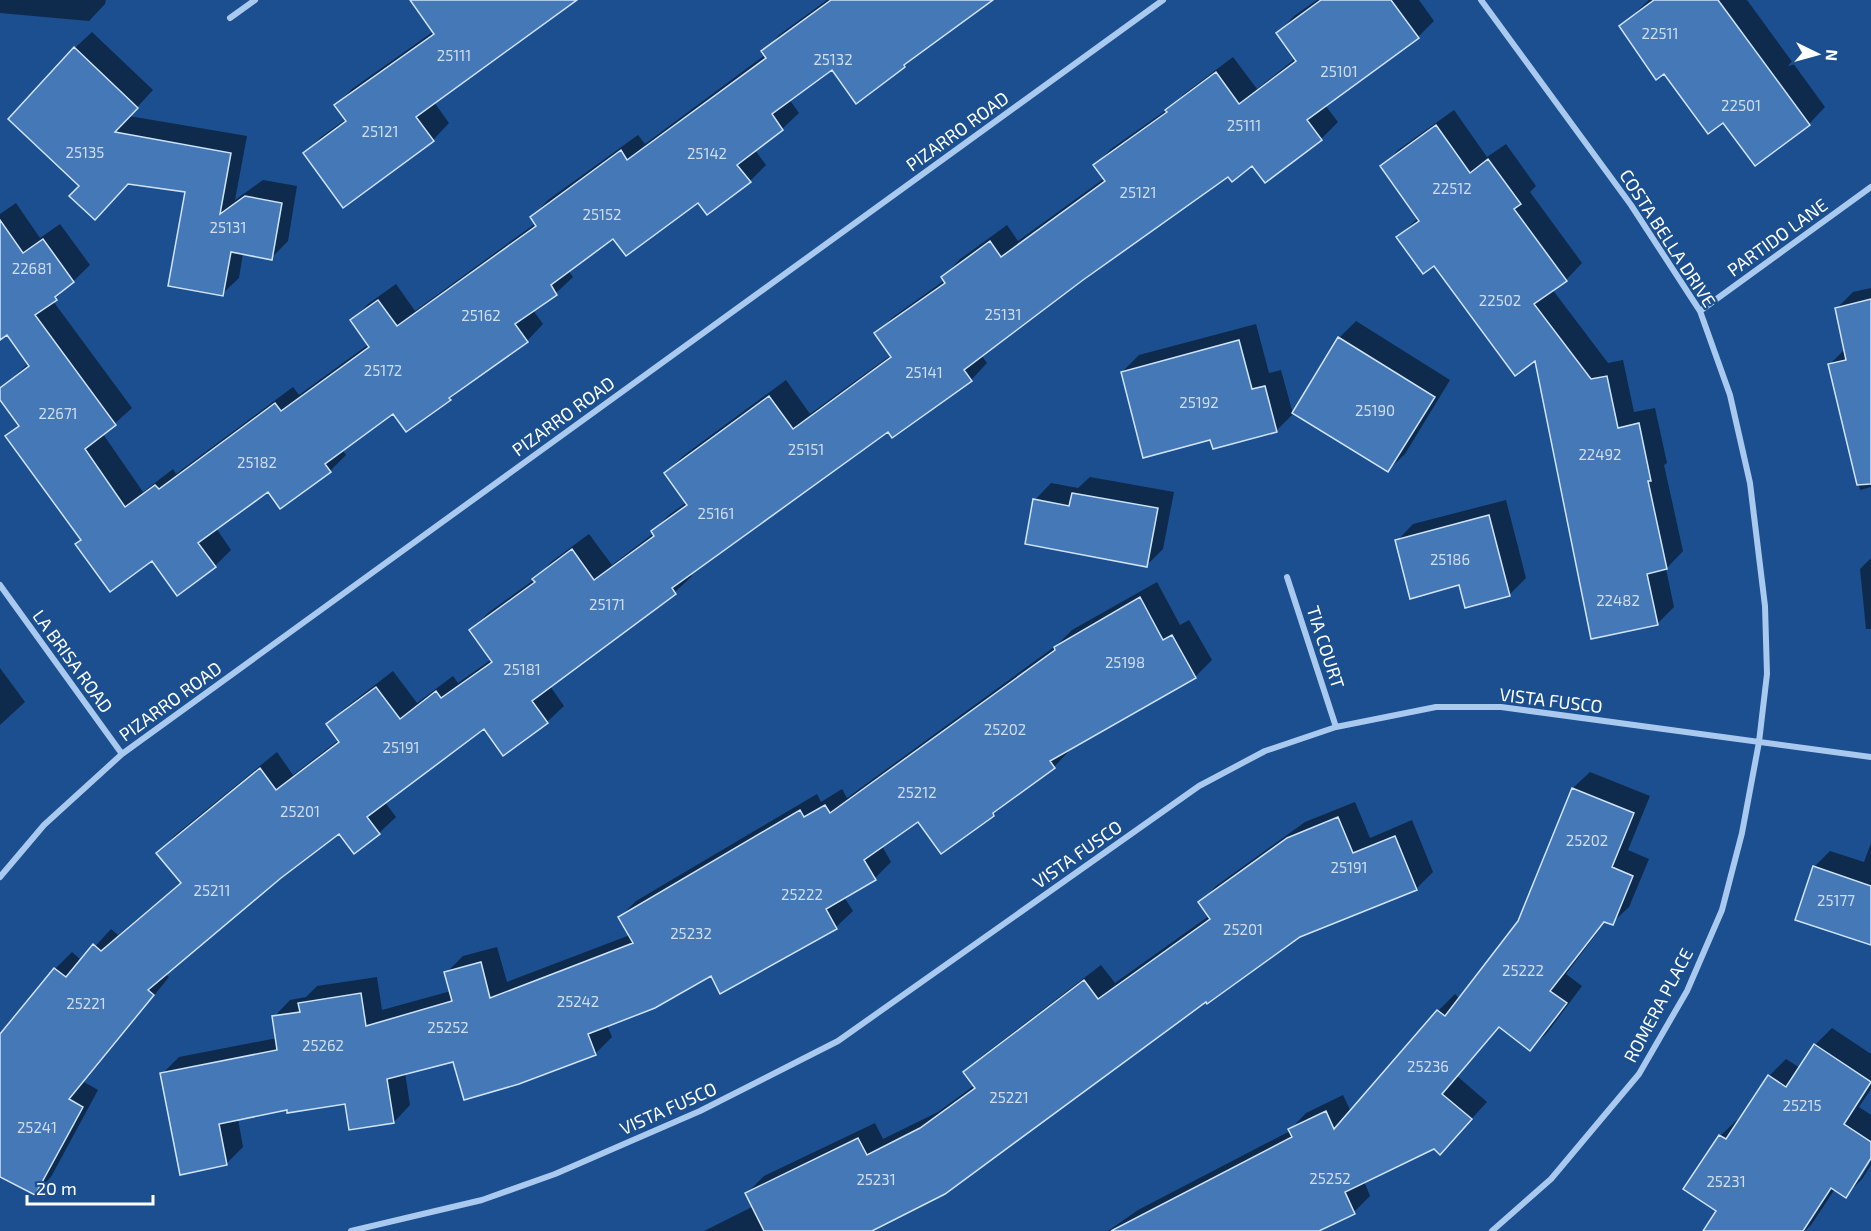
<svg xmlns="http://www.w3.org/2000/svg" width="1871" height="1231" viewBox="0 0 1871 1231" font-family="'Exo 2',sans-serif">
<style>
.shadow{fill:#0007}
.building{fill:#4478b7;stroke:#cfe3fa;stroke-width:1.5}
.lines{fill:none;stroke-linecap:round;stroke-linejoin:round}
.street{stroke:#a9c9ee;stroke-width:6}
.labels{text-anchor:middle;dominant-baseline:central;stroke-width:4.5;stroke-linejoin:round;paint-order:stroke}
.number-label{font-size:15px;fill:#d0dded}
.street-label{font-size:18px;fill:#fff;stroke:#1b4f8f}
</style>
<rect width="100%" height="100%" fill="#1b4f8f"/>
<path class="shadow" d="M0,0H106L105,4L89,21L0,13Z
M417,0H575L434,102L449,123L433,140L305,153L321,137L346,119L336,105L352,89L434,31Z
M827,0H989L915,55L904,66L833,68L789,99L799,113L782,129L755,150L766,165L750,181L613,237L568,270L573,277L556,293L533,310L543,324L527,341L462,387L450,399L393,412L342,449L346,455L330,471L269,490L216,528L231,550L215,566L153,559L82,539L7,436L20,424L0,397V389L29,363L0,323V214L16,203L40,238L60,224L90,265L53,301L132,408L103,434L143,492L173,469L176,474L293,387L299,395L369,344L352,320L368,304L396,284L415,311L536,223L532,217L548,200L638,135L645,144L765,55L763,52L779,35Z
M1317,0H1419L1434,21L1418,37L1325,105L1338,122L1321,139L1265,181L1252,164L1228,175L1082,279L981,355L987,363L971,380L888,430L690,573L692,576L675,592L550,686L564,706L547,722L484,726L384,801L396,817L379,833L340,832L280,877L165,974L169,977L84,1082L98,1090L51,1177L34,1194L0,1175V1047L18,1015L55,969L72,952L82,961L111,929L118,935L182,882L158,853L174,836L277,752L293,775L340,739L328,724L345,708L393,671L417,703L453,676L458,683L492,659L471,630L488,613L535,579L551,562L589,534L612,565L654,533L653,531L669,515L687,502L666,473L683,456L786,380L810,414L891,355L876,334L893,317L945,280L943,277L959,260L1007,225L1018,241L1105,178L1095,165L1111,149L1172,106L1184,94L1233,57L1257,89L1296,58L1278,33L1294,16Z
M1649,0H1747L1825,107L1809,124L1664,71L1621,26Z
M92,32L153,90L129,116L247,136L235,200L263,180L297,186L288,241L271,258L243,253L239,278L222,294L187,191L129,182L81,186L75,48Z
M1454,110L1487,157L1506,144L1536,186L1530,192L1582,263L1566,280L1552,289L1608,363L1623,360L1634,412L1655,408L1667,463L1664,465L1683,551L1666,569L1674,607L1657,624L1536,359L1434,264L1398,237L1418,218L1382,167L1398,150Z
M1871,288V487L1860,490L1830,364L1845,349L1836,309L1853,292Z
M1356,321L1450,380L1405,454L1388,470L1293,414L1339,338Z
M1256,324L1269,373L1281,370L1293,414L1276,431L1122,372L1139,355Z
M1090,477L1174,492L1163,549L1147,565L1035,500L1051,483L1078,488Z
M1506,500L1526,578L1509,595L1460,583L1397,541L1413,524Z
M1871,558V629H1866L1860,569Z
M1157,582L1180,625L1189,620L1212,660L1195,677L1069,748L1070,750L1054,767L1006,801L993,814L919,820L882,846L891,862L875,878L844,897L853,911L836,927L711,974L607,1025L612,1037L595,1054L455,1060L405,1073L410,1105L394,1122L347,1102L288,1109L238,1119L243,1147L226,1164L162,1074L179,1057L277,1038L274,1017L290,1000L306,997L317,986L377,977L382,1010L451,991L446,973L463,956L497,947L507,982L630,935L620,917L636,901L817,794L821,802L842,789L847,798L1057,645L1072,630Z
M0,668L25,702L0,725Z
M1590,772L1650,796L1628,850L1649,859L1629,907L1612,923L1606,921L1566,974L1582,986L1547,1033L1530,1049L1500,1027L1457,1076L1487,1102L1440,1153L1434,1147L1364,1181L1370,1196L1354,1212L1315,1231H1108L1138,1210L1290,1131V1130L1306,1113L1343,1095L1351,1112L1438,1011L1455,994L1460,999L1519,921L1573,788Z
M1355,802L1370,838L1412,820L1433,872L1416,889L1300,936L869,1231H704L754,1206L747,1193L764,1176L875,1123L883,1139L938,1112L975,1085L965,1072L982,1056L1101,965L1115,983L1209,916L1200,903L1216,886L1305,822Z
M1871,843V943L1814,867L1830,851L1864,862Z
M1832,1028L1871,1054V1089L1859,1107L1871,1115V1156L1856,1179H1860L1871,1161V1165L1862,1179L1845,1196L1835,1189L1811,1225L1805,1231H1704L1718,1211L1720,1136L1737,1120L1740,1121L1769,1076L1786,1059L1800,1068L1815,1045Z"/>
<path class="building" d="M410,0H577L416,117L434,141L343,208L303,153L346,121L334,105L434,34Z
M831,0H993L904,65L905,67L856,104L832,70L772,114L783,130L737,165L751,182L707,215L698,203L626,256L613,239L551,285L557,295L515,324L528,342L449,398L451,400L406,432L393,414L325,464L331,472L280,509L268,492L198,543L216,567L177,596L152,561L110,592L75,544L81,540L5,436L19,426L0,400V388L29,366L7,335L0,340V220L23,253L43,239L74,282L55,297L57,300L35,315L116,425L85,449L125,507L155,485L159,489L275,403L281,411L369,347L350,320L378,300L397,326L536,226L530,217L621,150L627,160L766,58L761,51Z
M1321,0H1391L1419,38L1307,120L1322,140L1265,183L1252,166L1232,182L1228,177L1083,280L964,370L972,381L892,438L888,432L672,588L676,594L532,701L548,723L503,756L484,729L367,817L380,834L354,854L339,834L281,878L148,990L154,995L69,1099L83,1107L35,1195L0,1177V1034L54,968L66,977L93,944L101,951L181,883L156,853L260,768L276,790L339,742L326,724L376,687L400,719L436,691L441,698L492,662L469,630L535,582L532,579L572,549L594,580L654,536L651,531L687,505L664,473L769,396L793,429L891,357L874,333L945,283L941,277L990,241L1001,257L1105,181L1093,165L1167,112L1165,110L1216,72L1239,104L1296,61L1276,33Z
M1654,0H1718L1810,125L1755,166L1723,123L1708,134L1664,74L1656,80L1619,26Z
M74,47L138,108L115,132L231,153L220,214L245,196L282,203L272,260L231,252L223,296L168,286L185,192L128,184L95,220L69,196L79,186L8,119Z
M1436,125L1470,173L1488,159L1521,204L1514,209L1567,281L1534,304L1591,379L1607,376L1618,428L1639,423L1651,481H1648L1667,569L1647,574L1658,625L1591,639L1535,361L1515,376L1434,266L1423,274L1396,237L1419,221L1380,166Z
M1871,299V484L1857,485L1828,364L1846,360L1835,308Z
M1338,337L1435,397L1388,472L1292,413Z
M1239,340L1252,389L1265,386L1277,432L1213,449L1210,440L1143,458L1121,372Z
M1072,493L1158,508L1147,567L1025,544L1033,499L1069,506Z
M1489,515L1510,596L1465,608L1459,585L1410,599L1395,540Z
M1140,597L1163,640L1172,635L1196,678L1050,761L1055,768L993,813L994,816L941,854L918,822L864,860L876,880L826,909L837,929L720,994L711,976L655,1008L588,1034L596,1055L519,1084L464,1100L453,1062L387,1079L394,1123L349,1130L345,1104L287,1113V1110L219,1124L227,1165L180,1175L160,1073L277,1050L272,1016L300,1012L298,1003L361,993L366,1026L452,1001L444,972L481,962L490,998L633,943L618,917L800,810L804,817L825,805L830,813L1055,650L1054,647Z
M1572,788L1634,813L1612,867L1633,876L1613,925L1604,922L1550,991L1567,1003L1530,1051L1499,1027L1442,1094L1472,1119L1440,1155L1434,1149L1345,1192L1355,1214L1319,1231H1111L1292,1137L1288,1129L1326,1111L1334,1129L1437,1010L1445,1016L1518,921Z
M1338,817L1353,853L1395,836L1417,890L1300,937L1207,1004L1206,1002L945,1194L872,1231H764L745,1193L858,1138L867,1155L920,1128L975,1088L963,1072L1084,980L1098,999L1210,919L1198,902L1287,838Z
M1813,866L1871,886V945L1795,920Z
M1814,1044L1871,1082L1844,1124L1871,1142V1158L1846,1198L1831,1188L1803,1231H1703L1716,1211L1683,1189L1719,1135L1726,1139L1768,1075L1786,1087Z"/>
<g class="lines">
<path class="street" d="M1481,0L1631,205L1700,311L1730,395L1750,483L1765,606L1767,674L1759,742L1742,833L1722,910L1687,991L1639,1074L1551,1179L1492,1231
M230,18L255,0
M1700,311L1871,187
M1287,577L1336,727
M0,585L122,754
M0,877L44,825L122,754L1163,0
M351,1231L482,1200L555,1174L700,1111L838,1041L1199,786L1265,751L1336,727L1436,707H1501L1871,757"/>
</g>
<g class="labels">
<g class="number-label">
<text x="1660" y="33">22511</text>
<text x="454" y="55">25111</text>
<text x="833" y="59">25132</text>
<text x="1339" y="71">25101</text>
<text x="1741" y="105">22501</text>
<text x="1244" y="125">25111</text>
<text x="380" y="131">25121</text>
<text x="85" y="152">25135</text>
<text x="707" y="153">25142</text>
<text x="1452" y="188">22512</text>
<text x="1138" y="192">25121</text>
<text x="602" y="214">25152</text>
<text x="228" y="227">25131</text>
<text x="32" y="268">22681</text>
<text x="1500" y="300">22502</text>
<text x="1003" y="314">25131</text>
<text x="481" y="315">25162</text>
<text x="383" y="370">25172</text>
<text x="924" y="372">25141</text>
<text x="1199" y="402">25192</text>
<text x="1375" y="410">25190</text>
<text x="58" y="413">22671</text>
<text x="806" y="449">25151</text>
<text x="1600" y="454">22492</text>
<text x="257" y="462">25182</text>
<text x="716" y="513">25161</text>
<text x="1450" y="559">25186</text>
<text x="1618" y="600">22482</text>
<text x="607" y="604">25171</text>
<text x="1125" y="662">25198</text>
<text x="522" y="669">25181</text>
<text x="1005" y="729">25202</text>
<text x="401" y="747">25191</text>
<text x="917" y="792">25212</text>
<text x="300" y="811">25201</text>
<text x="1587" y="840">25202</text>
<text x="1349" y="867">25191</text>
<text x="212" y="890">25211</text>
<text x="802" y="894">25222</text>
<text x="1836" y="900">25177</text>
<text x="1243" y="929">25201</text>
<text x="691" y="933">25232</text>
<text x="1523" y="970">25222</text>
<text x="578" y="1001">25242</text>
<text x="86" y="1003">25221</text>
<text x="448" y="1027">25252</text>
<text x="323" y="1045">25262</text>
<text x="1428" y="1066">25236</text>
<text x="1009" y="1097">25221</text>
<text x="1802" y="1105">25215</text>
<text x="37" y="1127">25241</text>
<text x="1330" y="1178">25252</text>
<text x="876" y="1179">25231</text>
<text x="1726" y="1181">25231</text>
</g>
<g class="street-label">
<text transform="translate(957 131) rotate(-36)">PIZARRO ROAD</text>
<text transform="translate(1777 237) rotate(-36)">PARTIDO LANE</text>
<text transform="translate(1668 238) rotate(57)">COSTA BELLA DRIVE</text>
<text transform="translate(563 416) rotate(-36)">PIZARRO ROAD</text>
<text transform="translate(1326 647) rotate(72)">TIA COURT</text>
<text transform="translate(73 661) rotate(54)">LA BRISA ROAD</text>
<text transform="translate(1551 700) rotate(7)">VISTA FUSCO</text>
<text transform="translate(170 701) rotate(-36)">PIZARRO ROAD</text>
<text transform="translate(1077 854) rotate(-35)">VISTA FUSCO</text>
<text transform="translate(1658 1005) rotate(-62)">ROMERA PLACE</text>
<text transform="translate(668 1108) rotate(-24)">VISTA FUSCO</text>
</g>
</g>
<g transform="translate(1817 54) rotate(95)" stroke="#1b4f8f" stroke-width="4.5" paint-order="stroke">
<path d="M0-4.5L10 22L0 15L-10 22Z" fill="#ffffff"/>
<text y="-9" font-size="16" font-weight="bold" text-anchor="middle" fill="#ffffff">N</text>
</g>
<path d="M27 1195v9h126v-9" fill="none" stroke="#ffffff" stroke-width="3"/>
<text x="36" y="1195" font-size="18" fill="#ffffff" stroke="#1b4f8f" stroke-width="4.5" paint-order="stroke">20 m</text>
</svg>
